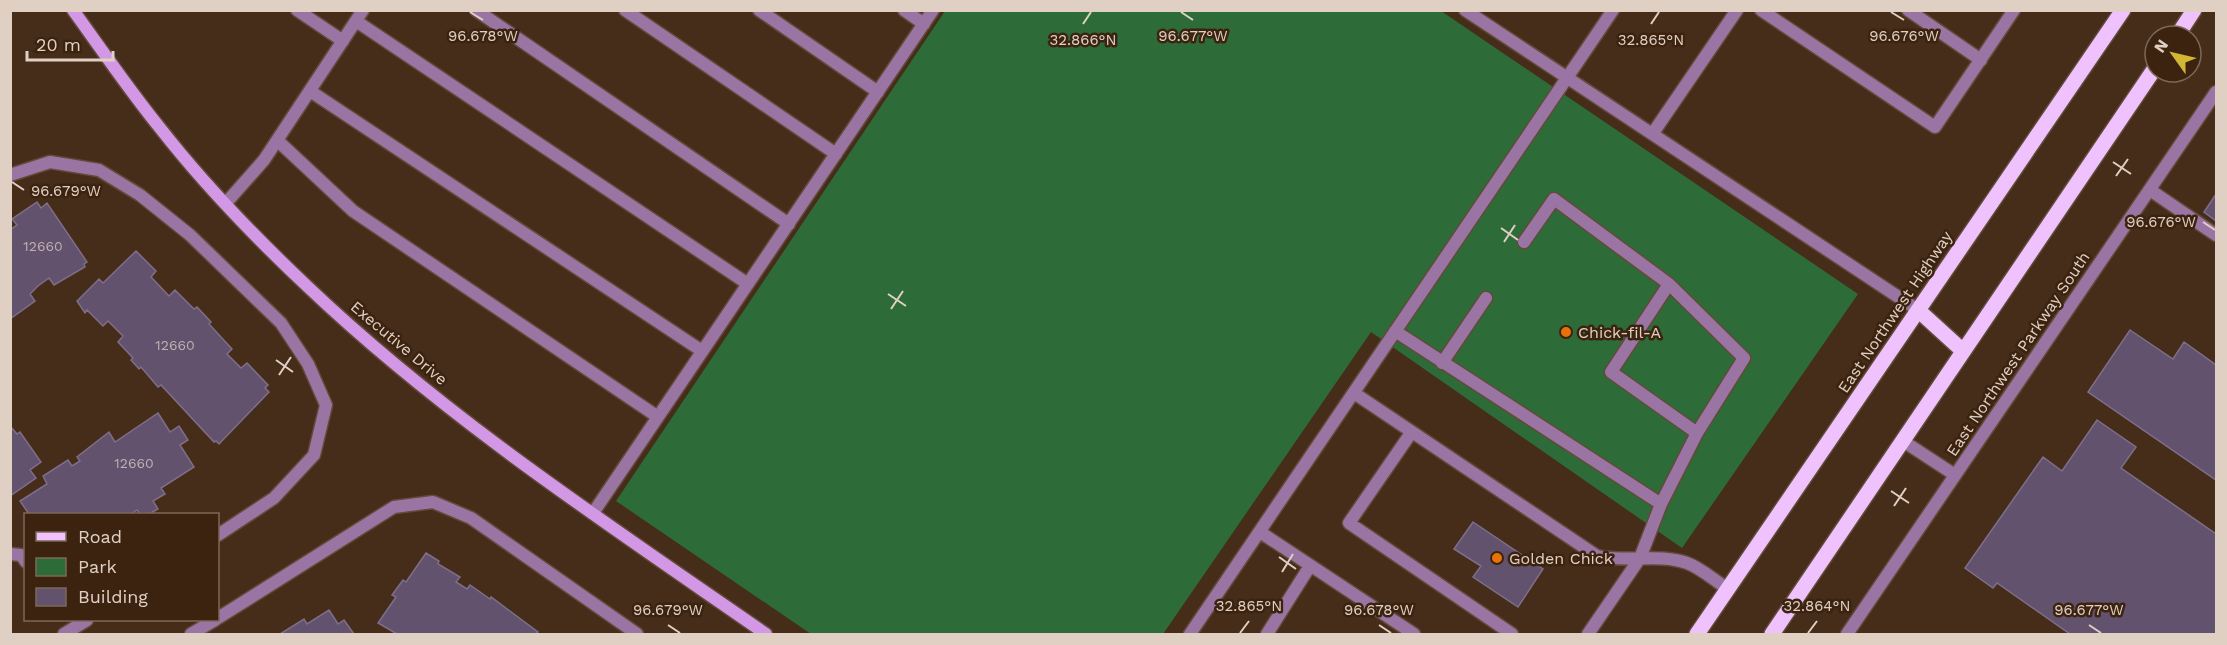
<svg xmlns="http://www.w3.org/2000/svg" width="2227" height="645" viewBox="0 0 2227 645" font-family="'Work Sans',sans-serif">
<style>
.green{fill:#2d6c39}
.building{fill:#63526e;stroke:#7f6e8a;stroke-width:1.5}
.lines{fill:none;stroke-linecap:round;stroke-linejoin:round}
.lane-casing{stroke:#624a39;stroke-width:15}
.street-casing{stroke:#624a39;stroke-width:15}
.secondary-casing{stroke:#624a39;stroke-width:15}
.primary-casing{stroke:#624a39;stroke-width:18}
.lane{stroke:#9a75a4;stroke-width:12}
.street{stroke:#9a75a4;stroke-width:12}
.secondary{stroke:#d398e5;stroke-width:12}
.primary{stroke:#f0c2fd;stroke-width:15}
.ticks{fill:none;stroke:#e0d0c4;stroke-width:2}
.food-dot{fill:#e8710a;stroke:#3b2310;stroke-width:2}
.labels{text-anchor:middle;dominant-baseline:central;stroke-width:5;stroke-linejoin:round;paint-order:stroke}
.number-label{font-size:14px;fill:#c1b0ae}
.street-label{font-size:16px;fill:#e0d0c4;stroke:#3b2310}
.poi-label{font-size:16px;fill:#e0d0c4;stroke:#3b2310;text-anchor:start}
.ticks-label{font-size:15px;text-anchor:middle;fill:#e0d0c4;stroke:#3b2310;stroke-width:5;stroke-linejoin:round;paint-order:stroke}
</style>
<rect width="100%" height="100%" fill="#462d1a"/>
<path class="green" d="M945,11H1441L1858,294L1682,548L1371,332L1163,634H811L616,501Z"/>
<path class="building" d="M2216,194V221L2204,212Z
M37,202L41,208L47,203L87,262L84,264L85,267L54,285L49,278L38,286L30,294L35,301L10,319V230L17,225L12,219Z
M136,251L156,271L151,277L169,296L175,290L194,309L197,307L211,322L209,324L232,349L227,354L241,368L247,363L268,385L265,388L269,392L219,444L216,441L214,442L161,385L158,387L141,367L139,369L131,360L133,358L118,342L123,336L108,321L103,326L87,310L85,313L77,301L99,279L103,283Z
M2130,330L2173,359L2184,342L2216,365V480L2088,392Z
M158,413L170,432L179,426L188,440L180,445L194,467L161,488L165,494L153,501L158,509L149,514H140L137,510L131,514H29L20,501L47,484L43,476L68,460L72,466L80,461L77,457L109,432L115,442Z
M2097,420L2136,447L2121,468L2216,534V634H2070L1997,583L1993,588L1965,568L2043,457L2062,471Z
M10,426L17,434L20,432L41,462L30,470L36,478L10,496Z
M1473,522L1543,569L1518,607L1473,577L1481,566L1454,549Z
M426,553L439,561L438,564L460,577L456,582L467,589L470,585L490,599L491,597L538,632L535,634H397L378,623L396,597L392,595L403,580L406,582Z
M329,610L338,624L344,620L354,634H280L304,619L307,624Z"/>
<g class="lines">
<g class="lane-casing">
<path id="lane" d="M297,10L343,41
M476,10L789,224
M625,10L836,154
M759,10L878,92
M904,10L924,24
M1465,10L1918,310
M1761,10L1935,127L2014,10
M1908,10L1981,60
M356,21L748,284
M310,91L702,351
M1653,133L1737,10
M278,141L353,211L658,417
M10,175L50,162L99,170L140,195L190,235L281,323L308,364L326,405L314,455L274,498L218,535
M2150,190L2216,235
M226,203L264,160L363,10
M1524,242L1554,199L1669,284L1744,358L1697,433L1661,504L1640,558L1588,634
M1669,284L1611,372L1697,433
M1395,331L1661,504
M1442,363L1486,298
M1354,393L1597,556C1627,563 1658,553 1687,563C1701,568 1715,581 1728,589
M1411,433L1349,523L1512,634
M593,513L933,10
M1260,532L1414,634
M10,554L21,555L26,562
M218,618L394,507L433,502L471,518L637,634
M64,634L87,620
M191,634L215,620
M1190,634L1613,10
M1267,634L1310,566"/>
</g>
<g class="street-casing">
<path id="street" d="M1903,441L1955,475
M1847,634L2216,92"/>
</g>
<g class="secondary-casing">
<path id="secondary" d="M73,10C102,50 129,90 160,128C203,183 257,239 308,287C447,419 609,525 766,634"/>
</g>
<g class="primary-casing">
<path id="primary" d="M2177,36L2194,10
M1918,310L1963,351
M1697,634L2123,10
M1772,634L2155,68"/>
</g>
<use href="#lane" class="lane"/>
<use href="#street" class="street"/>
<use href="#secondary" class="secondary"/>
<use href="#primary" class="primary"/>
</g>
<path class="ticks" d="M470,12L483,20M1181,12L1193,20M1891,12L1904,20M1083,24L1091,12M1651,24L1659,12M2113,162L2131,174M2116,176L2128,159M12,182L24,190M2203,222L2215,230M1501,228L1518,240M1504,242L1515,225M888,294L906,306M891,309L903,291M276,360L293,372M279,375L291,357M1891,491L1909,503M1894,506L1906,488M1279,557L1296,569M1282,572L1293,554M668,625L680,633M1379,625L1391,633M2089,625L2101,633M1240,633L1249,621M1808,633L1817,621"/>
<g class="food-dot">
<circle cx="1566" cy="332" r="6"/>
<circle cx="1497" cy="558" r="6"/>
</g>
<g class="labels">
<g class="number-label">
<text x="43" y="246">12660</text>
<text x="175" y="345">12660</text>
<text x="134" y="463">12660</text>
</g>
<g class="street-label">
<text transform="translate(1895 312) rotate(-56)">East Northwest Highway</text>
<text transform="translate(399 343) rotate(40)">Executive Drive</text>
<text transform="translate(2018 354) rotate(-56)">East Northwest Parkway South</text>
</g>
<g class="poi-label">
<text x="1578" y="332">Chick-fil-A</text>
<text x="1509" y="558">Golden Chick</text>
</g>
</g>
<g class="ticks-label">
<text x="483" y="41">96.678°W</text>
<text x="1193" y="41">96.677°W</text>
<text x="1904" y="41">96.676°W</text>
<text x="1083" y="45">32.866°N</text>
<text x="1651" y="45">32.865°N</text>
<text x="66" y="196">96.679°W</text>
<text x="2161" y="227">96.676°W</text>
<text x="1249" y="611">32.865°N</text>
<text x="1817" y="611">32.864°N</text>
<text x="668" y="615">96.679°W</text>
<text x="1379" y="615">96.678°W</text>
<text x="2089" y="615">96.677°W</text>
</g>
<rect width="2227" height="645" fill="none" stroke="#e0d0c4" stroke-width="24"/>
<rect x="24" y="513" width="195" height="108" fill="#3b2310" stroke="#7d6858" stroke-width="1.5"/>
<rect x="36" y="532" width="30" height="9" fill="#f0c2fd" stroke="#7d6858" stroke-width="1.5"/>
<text x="78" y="543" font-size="18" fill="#e0d0c4">Road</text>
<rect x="36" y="558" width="30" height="18" fill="#2d6c39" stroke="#7d6858" stroke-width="1.5"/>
<text x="78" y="573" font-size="18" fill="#e0d0c4">Park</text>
<rect x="36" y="588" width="30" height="18" fill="#63526e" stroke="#7d6858" stroke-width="1.5"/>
<text x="78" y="603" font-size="18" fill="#e0d0c4">Building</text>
<g transform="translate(2173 54) rotate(304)"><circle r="28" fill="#3b2310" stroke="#7d6858" stroke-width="1.5"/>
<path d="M0-4.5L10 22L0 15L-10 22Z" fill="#d4b635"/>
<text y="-9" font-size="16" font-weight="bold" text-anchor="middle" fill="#e0d0c4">N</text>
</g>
<path d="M27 51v9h86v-9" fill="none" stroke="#e0d0c4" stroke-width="3"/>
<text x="36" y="51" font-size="18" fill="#e0d0c4" stroke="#3b2310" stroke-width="4.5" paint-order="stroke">20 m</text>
</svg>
